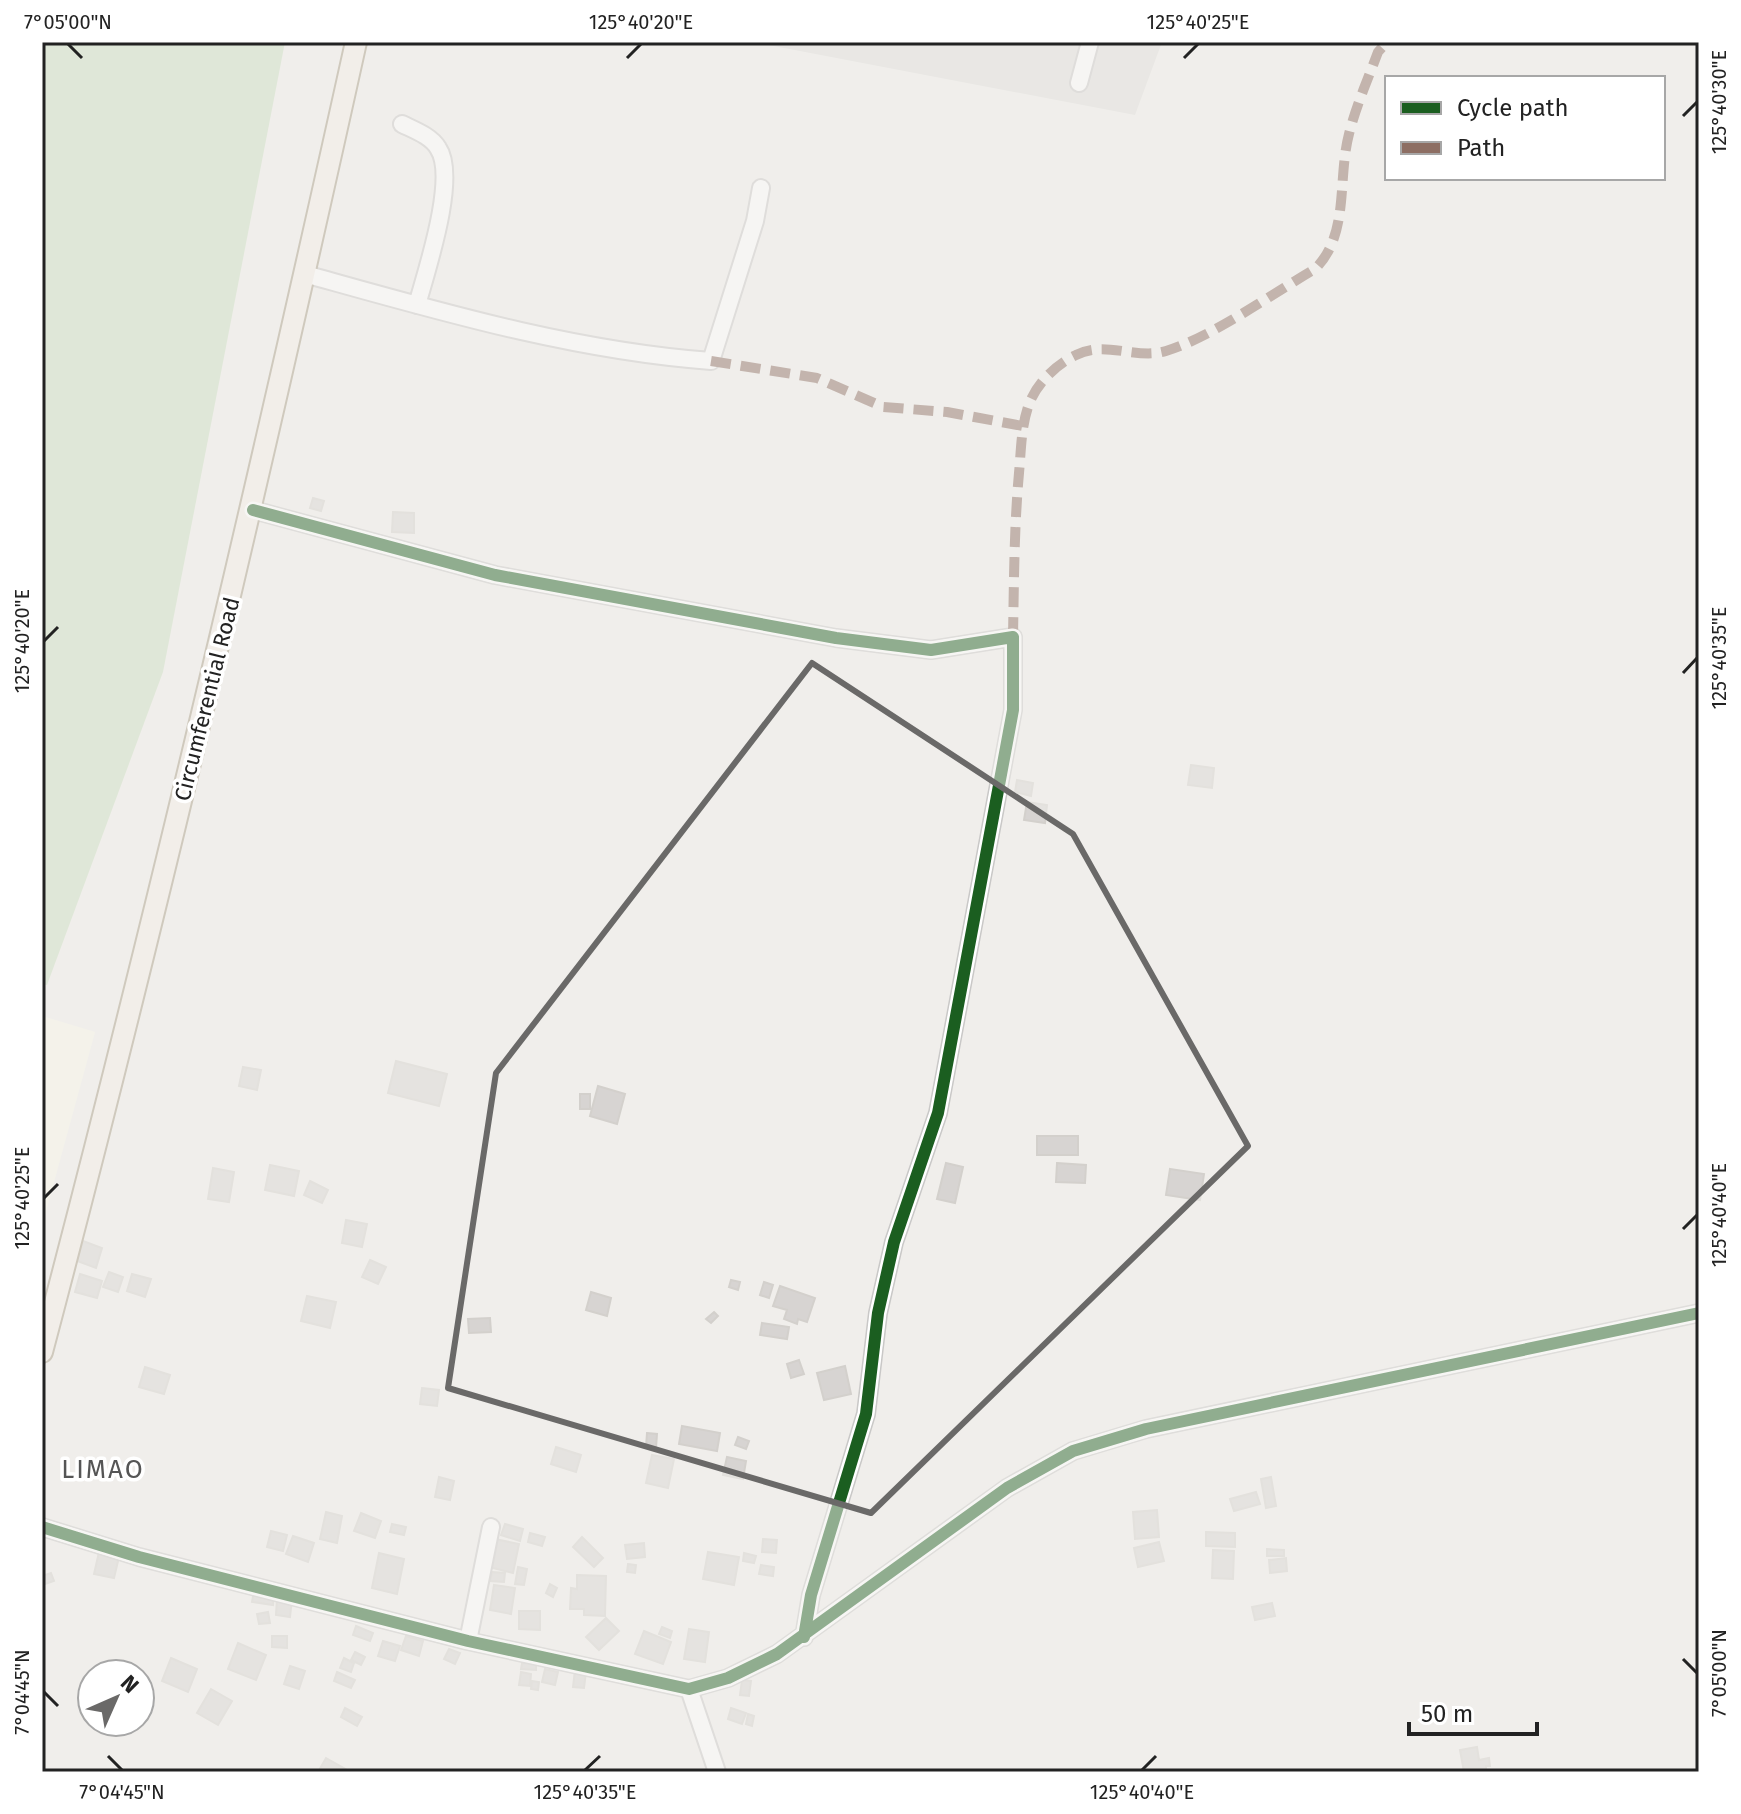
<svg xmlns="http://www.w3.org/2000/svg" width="1741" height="1814" viewBox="0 0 1741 1814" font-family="'Fira Sans',sans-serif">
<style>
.residential{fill:#dfdedc}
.education{fill:#f8f7e8}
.forest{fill:#cbdec1}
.building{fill:#d7d4d2;stroke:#d3d0cc;stroke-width:2}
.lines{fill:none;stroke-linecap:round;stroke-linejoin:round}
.minor-casing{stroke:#c9c8c7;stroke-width:20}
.major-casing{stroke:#a79c86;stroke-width:24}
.minor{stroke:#fdfcfc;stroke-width:16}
.major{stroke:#f3ede7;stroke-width:20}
.quiet{stroke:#8d6e63;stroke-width:10;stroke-dasharray:20 10;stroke-linecap:butt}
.cycleway-casing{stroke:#fff;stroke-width:17}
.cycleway{stroke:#1b5e20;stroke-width:12}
.marked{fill:none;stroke:#6a6968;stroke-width:6;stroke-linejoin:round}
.ticks{fill:none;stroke:#222;stroke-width:3}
.labels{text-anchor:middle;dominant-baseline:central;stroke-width:7;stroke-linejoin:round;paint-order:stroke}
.street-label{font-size:22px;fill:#222;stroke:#fff}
.quarter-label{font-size:26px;letter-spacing:2px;fill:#555;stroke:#fff}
.neatline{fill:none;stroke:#222;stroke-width:3}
.ticks-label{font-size:20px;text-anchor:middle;fill:#222}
</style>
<rect width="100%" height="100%" fill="#f0eeeb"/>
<path class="residential" d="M753,42H1162L1135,115Z"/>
<path class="education" d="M42,1016L95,1032L42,1226Z"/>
<path class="forest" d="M42,42H285L163,672L47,985L42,984Z"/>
<path class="building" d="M313,498L324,501L321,511L310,508Z
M393,512L414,513V533L392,532Z
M1191,765L1214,768L1212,788L1188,785Z
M1017,780L1033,783L1031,796L1015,792Z
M1027,802L1047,805L1045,823L1024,820Z
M396,1061L447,1074L439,1106L388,1093Z
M243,1067L261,1070L257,1090L239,1086Z
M598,1086L625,1094L617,1124L590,1116Z
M580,1094H590V1109H580Z
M1037,1136H1078V1155H1037Z
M946,1163L963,1167L955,1203L937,1199Z
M1057,1163L1086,1165L1085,1183L1056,1182Z
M270,1165L299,1171L294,1196L265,1190Z
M213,1168L234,1172L229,1202L208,1199Z
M1170,1169L1204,1174L1200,1200L1166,1195Z
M310,1181L328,1190L322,1203L304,1195Z
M346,1220L367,1224L362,1247L342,1243Z
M83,1241L102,1248L96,1268L77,1261Z
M370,1260L386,1267L378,1284L362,1277Z
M109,1272L123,1277L118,1292L103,1287Z
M80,1274L102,1281L97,1298L75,1292Z
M132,1274L151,1279L145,1297L127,1291Z
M731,1280L740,1282L738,1290L729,1287Z
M764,1282L773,1285L769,1298L760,1295Z
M780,1286L815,1298L807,1322L798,1319L797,1324L784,1319L787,1310L773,1306Z
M591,1292L611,1298L607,1316L586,1310Z
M307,1296L336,1302L330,1328L301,1321Z
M714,1312L718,1316L711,1323L706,1319Z
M490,1318L491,1332L469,1333L468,1319Z
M762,1323L789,1327L787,1339L760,1335Z
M799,1360L804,1374L791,1378L787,1364Z
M845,1366L851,1394L824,1400L817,1373Z
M145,1367L170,1375L164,1394L139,1387Z
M422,1388L439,1390L437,1406L420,1404Z
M682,1426L720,1433L717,1451L679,1444Z
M647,1433L657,1434L656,1448L646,1447Z
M738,1437L749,1441L746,1449L735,1445Z
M556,1447L581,1455L576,1472L551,1464Z
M652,1455L674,1459L668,1488L646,1483Z
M727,1457L746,1461L743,1479L723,1475Z
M439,1477L454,1481L450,1500L435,1497Z
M1271,1477L1276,1506L1266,1508L1261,1479Z
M1256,1492L1260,1504L1234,1511L1230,1499Z
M1157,1510L1159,1537L1135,1539L1133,1512Z
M326,1512L342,1516L337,1543L320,1539Z
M361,1513L381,1521L375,1538L354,1531Z
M392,1524L406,1527L404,1535L390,1532Z
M505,1524L523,1529L520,1541L501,1535Z
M271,1531L287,1535L283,1551L267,1547Z
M1206,1532L1235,1533V1547L1206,1546Z
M530,1533L545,1537L542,1546L528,1542Z
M293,1536L314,1543L308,1562L286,1554Z
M582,1537L603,1558L594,1567L573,1547Z
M495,1539L519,1544L513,1573L489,1567Z
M763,1539L777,1540L776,1553L762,1552Z
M1159,1542L1164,1561L1138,1567L1134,1548Z
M644,1543L645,1557L627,1559L625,1545Z
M1267,1549L1284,1550V1556H1267Z
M1213,1550L1234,1551L1233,1579L1212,1578Z
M99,1552L119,1557L114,1578L94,1574Z
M708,1552L739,1557L734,1585L703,1579Z
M379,1553L404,1559L397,1594L372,1588Z
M744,1553L756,1556L754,1563L743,1561Z
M1286,1558L1287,1571L1270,1573L1269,1560Z
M628,1564L636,1565L635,1573L627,1572Z
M761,1565L774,1567L773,1576L759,1574Z
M518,1567L527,1569L524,1585L515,1584Z
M492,1572L505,1573L504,1582L490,1581Z
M51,1573L54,1581L42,1585V1576Z
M577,1575L606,1576L605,1616L584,1615V1609H570L571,1588L577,1589Z
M550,1584L557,1588L553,1597L546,1593Z
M494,1585L515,1588L511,1614L490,1610Z
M254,1591L274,1594L273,1605L252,1602Z
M277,1598L292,1599L290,1617L276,1615Z
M1272,1603L1275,1616L1255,1620L1252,1607Z
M519,1611H540V1630L519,1629Z
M268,1612L270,1623L259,1624L257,1614Z
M606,1618L619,1631L599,1650L586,1637Z
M356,1626L373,1633L370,1641L353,1635Z
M662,1627L672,1631L670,1638L659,1634Z
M689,1629L709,1632L705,1662L684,1659Z
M644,1631L671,1642L663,1664L635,1654Z
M272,1636H287V1648L272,1647Z
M406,1636L423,1641L419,1656L401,1650Z
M383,1641L400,1646L395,1661L378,1656Z
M238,1643L266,1655L256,1680L228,1669Z
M449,1649L460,1653L455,1664L444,1659Z
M355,1652L365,1657L361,1665L351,1660Z
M171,1658L197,1669L188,1692L162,1681Z
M344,1658L354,1663L351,1672L340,1668Z
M522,1663L536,1664V1670L521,1669Z
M290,1666L305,1671L299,1689L284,1684Z
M545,1669L558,1672L555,1685L542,1682Z
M575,1670L586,1672L584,1688L573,1687Z
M337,1672L355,1680L351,1688L334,1681Z
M521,1672L531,1674L530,1686L519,1685Z
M742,1680L751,1681L749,1696L740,1695Z
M532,1681L539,1682L538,1690L531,1689Z
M211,1689L232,1701L218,1725L197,1713Z
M345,1708L362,1717L357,1726L341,1717Z
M731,1708L746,1713L742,1724L728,1719Z
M748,1714L754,1716L752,1726L746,1724Z
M1477,1747L1479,1760L1489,1758L1490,1766H1486V1772H1464L1460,1750Z
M326,1758L349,1771L348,1772H318Z"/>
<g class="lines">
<g class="minor-casing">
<path id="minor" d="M1079,83L1090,42
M402,124C414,130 431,136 438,148C458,177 426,272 417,305
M305,274C438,311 573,351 711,361L755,221L761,188
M253,510L495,575L836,638L931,650L1013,637V710L938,1113L894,1242L878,1313L866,1414L811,1595L804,1637
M42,1527L139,1557L468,1641L689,1689L728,1678L777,1654L1007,1488L1073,1451L1146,1429L1699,1313
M468,1641L491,1527
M689,1689L717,1772"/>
</g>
<g class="major-casing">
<path id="major" d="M42,1352C157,917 259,481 356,42"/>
</g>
<use href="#minor" class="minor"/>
<use href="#major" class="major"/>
<path class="quiet" d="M711,361L817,378L883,407L947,412L1023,426
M1013,637C1014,583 1014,528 1019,473C1021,452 1021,428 1028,407C1035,385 1055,365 1076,355C1105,340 1136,360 1166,351C1212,337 1272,294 1315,269C1350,234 1337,180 1349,134C1356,106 1368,79 1378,52L1387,42"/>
<g class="cycleway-casing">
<path id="cycleway" d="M253,510L495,575L836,638L931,650L1013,637V710L938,1113L894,1242L878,1313L866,1414L811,1595L804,1637
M42,1527L139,1557L468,1641L689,1689L728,1678L777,1654L1007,1488L1073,1451L1146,1429L1699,1313"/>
</g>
<use href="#cycleway" class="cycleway"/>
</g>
<path d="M0 0H1741V1814H0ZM812,663L1073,834L1248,1146L871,1513L448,1388L496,1073Z" fill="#f0eeeb" fill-opacity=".55" fill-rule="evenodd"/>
<path class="marked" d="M812,663L1073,834L1248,1146L871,1513L448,1388L496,1073Z"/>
<path class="ticks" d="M68,44L82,58M627,58L641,44M1184,58L1198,44M1683,116L1697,102M44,641L58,627M1683,673L1697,658M44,1198L58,1184M1683,1229L1697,1215M1683,1659L1697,1673M44,1692L58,1706M108,1756L122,1770M585,1770L600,1756M1142,1770L1156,1756"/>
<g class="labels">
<g class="street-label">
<text transform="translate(207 699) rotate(-76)">Circumferential Road</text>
</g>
<g class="quarter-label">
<text x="103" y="1469">LIMAO</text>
</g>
</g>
<rect width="1741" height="1814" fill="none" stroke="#ffffff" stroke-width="88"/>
<rect x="1385" y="76" width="280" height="104" fill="#ffffff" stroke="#a7a7a7" stroke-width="2"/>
<rect x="1401" y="102" width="40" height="12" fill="#1b5e20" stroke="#a7a7a7" stroke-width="2"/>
<text x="1457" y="116" font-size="24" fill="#222222">Cycle path</text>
<rect x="1401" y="142" width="40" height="12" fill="#8d6e63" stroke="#a7a7a7" stroke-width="2"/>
<text x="1457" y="156" font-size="24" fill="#222222">Path</text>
<g transform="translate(116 1698) rotate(45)"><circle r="38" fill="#ffffff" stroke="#a7a7a7" stroke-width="2"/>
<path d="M0-6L14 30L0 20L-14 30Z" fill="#6a6968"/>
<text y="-12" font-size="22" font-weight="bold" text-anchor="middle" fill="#222222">N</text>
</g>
<path d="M1409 1722v12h128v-12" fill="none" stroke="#222222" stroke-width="4"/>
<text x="1421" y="1722" font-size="24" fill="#222222" stroke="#ffffff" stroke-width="6" paint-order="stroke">50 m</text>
<rect x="44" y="44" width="1653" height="1726" class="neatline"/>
<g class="ticks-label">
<text x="68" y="29">7°05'00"N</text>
<text x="641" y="29">125°40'20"E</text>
<text x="1198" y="29">125°40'25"E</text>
<text transform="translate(1719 102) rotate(-90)" y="7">125°40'30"E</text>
<text transform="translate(22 641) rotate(-90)" y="7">125°40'20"E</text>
<text transform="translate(1719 658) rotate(-90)" y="7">125°40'35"E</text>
<text transform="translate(22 1198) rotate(-90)" y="7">125°40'25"E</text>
<text transform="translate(1719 1215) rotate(-90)" y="7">125°40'40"E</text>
<text transform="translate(1719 1673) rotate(-90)" y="7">7°05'00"N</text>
<text transform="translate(22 1692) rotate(-90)" y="7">7°04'45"N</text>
<text x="122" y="1799">7°04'45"N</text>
<text x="585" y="1799">125°40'35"E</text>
<text x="1142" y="1799">125°40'40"E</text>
</g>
</svg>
